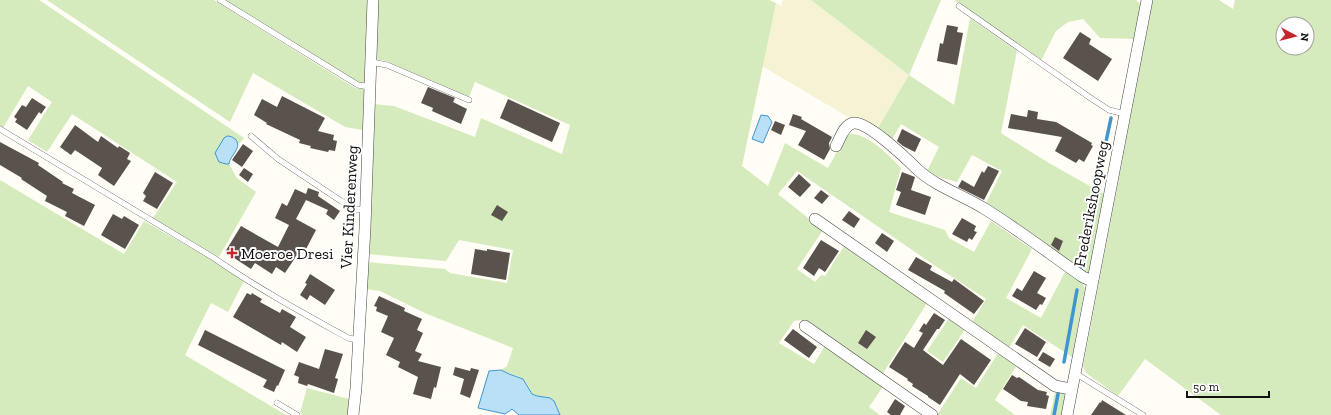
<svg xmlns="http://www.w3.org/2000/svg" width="1331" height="415" viewBox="0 0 1331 415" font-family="'Zilla Slab',serif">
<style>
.farmland{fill:#f6f3d4}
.green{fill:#d5ebbd;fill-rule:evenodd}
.water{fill:#b9e0f7;stroke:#3f96cf}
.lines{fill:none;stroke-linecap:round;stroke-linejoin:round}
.stream{stroke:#3f96cf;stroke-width:3.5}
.building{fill:#5a524d}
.service-casing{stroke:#444;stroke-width:6}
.minor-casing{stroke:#444;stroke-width:12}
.service{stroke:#fff;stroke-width:5.5}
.minor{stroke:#fff;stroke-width:11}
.poi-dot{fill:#c4262e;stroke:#fff;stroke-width:1.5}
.labels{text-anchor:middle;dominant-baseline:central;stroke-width:4;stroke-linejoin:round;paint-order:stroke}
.street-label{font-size:16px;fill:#111;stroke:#fff}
.poi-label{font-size:16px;fill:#111;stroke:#fff;text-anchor:start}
</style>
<rect width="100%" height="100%" fill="#fffdf5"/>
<path class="farmland" d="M783,0H811L909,75L875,133L762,66L776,3L781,6Z"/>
<path class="green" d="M0,0H39L244,138L238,145L235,139L231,136L222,163L229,164L237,178L256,192L219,257L153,218L177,182L72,114L47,152L28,140L52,102L28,86L3,128L0,126Z
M47,0H214L355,88L364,89L363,130L345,127L253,73L230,122Z
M224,0H369L365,84L358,83Z
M378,0H769L776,3L742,166L768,186L785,143L828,168L846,135C863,128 891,157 901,168L889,212L945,230L949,238L974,252L991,221L1032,249L1006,298L1041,318L1065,272L1082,282L1085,289L1072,357L1023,325L1008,349L971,324L986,299L934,265L797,171L778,194L823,230L797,269L815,282L821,275L825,276L845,245L927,303L882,375L801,320L794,321L779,343L814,364L826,344L884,385L869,407L880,415H560C556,403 555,399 542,397C539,396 535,396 533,394C529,390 528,384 524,380C520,376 508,374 501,370L507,366L513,348L427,314L380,291L365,289L366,262L445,269L450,273L507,283L513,250L459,240L446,261L367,254L373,104L394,106L475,137L481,118L562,154L570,125L475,82L469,97L386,61L375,59Z
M811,0H941L909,75L954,105L970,18L1017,51L1001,133L1049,163L1104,194L1089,273L1086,276L983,209L1002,171L972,155L957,182L926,173L939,147L901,124L890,143L875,133L909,75Z
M954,0H1136L1140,4L1141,8L1136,39L1100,38L1083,19L1068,22L1056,31L1041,61Z
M1153,0H1219L1233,9L1235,0H1331V415H1221L1145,359L1118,396L1086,373L1083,366ZM1283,24H1307V48H1283Z
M0,180L124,254L144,221L205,256L244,281L228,312L211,303L185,355L286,415H0Z
M950,317L966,328L943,362L927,351Z
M998,353L1017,365L995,400L1015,415H937L961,378L976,388Z
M307,388L349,399L348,415H303L300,413Z
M1056,388L1065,393L1062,415H1050Z"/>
<path class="water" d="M761,115L768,116L772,122L763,143L752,139Z
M227,136C231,136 233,137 236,140C242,149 230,155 229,164H226L219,162L215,153L224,138Z
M501,370L509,374L523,379L532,394L537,396L550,398L554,401L560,415H519L512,409L505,414L478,408L489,371Z"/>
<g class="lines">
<path class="stream" d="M1104,151L1111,118
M1081,270L1102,161
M1064,362L1077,290
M1054,415L1058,394"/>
</g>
<path class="building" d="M947,25L958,27L957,32L963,33L957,65L937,61L940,43L943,44Z
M1080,32L1091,39L1089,44L1112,59L1098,81L1063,58Z
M428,87L455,98L453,102L467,109L461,124L432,111L433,108L421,103Z
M282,96L325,118L318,131L334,135L333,140L337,141L335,151L329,150L328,152L310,148L311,146L299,143L300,140L266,124L267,123L254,115L262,99L277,107Z
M32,98L46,107L41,114L39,112L27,130L15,122L17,119L14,117L22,105L26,107Z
M508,99L560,123L552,142L500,118Z
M1028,110L1038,112L1037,119L1056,122L1092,143L1091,145L1093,146L1084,162L1079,159L1076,163L1055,151L1062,137L1008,128L1011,114L1027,117Z
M793,114L802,117L801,119L832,137L829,143L830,149L824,160L798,145L806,131L789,125Z
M775,121L785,125L781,135L771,130Z
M75,125L98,142L101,136L118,148L119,146L130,153L127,159L131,161L114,186L98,175L102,168L75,150L71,155L60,147Z
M902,129L921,139L915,152L903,146L897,141Z
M0,142L39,163L38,165L63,182L62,183L74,189L72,193L95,205L84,226L65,216L67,212L45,201L47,196L21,179L22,178L0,165Z
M243,144L253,151L242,167L232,160Z
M988,166L999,171L984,200L958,187L962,180L974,187L982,171L984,173Z
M244,168L253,174L248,182L239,175Z
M155,172L173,183L157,209L143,201L146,196L143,193Z
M902,172L915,177L911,190L931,197L925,215L896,205L901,192L896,190Z
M799,174L811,185L800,197L788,187Z
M308,188L319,192L318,196L340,211L334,220L326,214L328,210L306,200L296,219L316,230L305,251L301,249L285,273L276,267L272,274L255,263L251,269L225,252L241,226L278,247L289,225L275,218L282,203L287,206L295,189L306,194Z
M821,190L829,196L822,204L814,198Z
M497,205L508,212L502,221L491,215Z
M849,211L860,219L854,228L842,220Z
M113,214L122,219L124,216L139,225L125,249L101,235Z
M962,218L976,226L974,231L977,232L972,240L969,238L967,242L952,234Z
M882,233L894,241L887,252L875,243Z
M1055,237L1063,241L1059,251L1051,245Z
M821,240L839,251L825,272L819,268L814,276L803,268Z
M475,249L487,251V249L510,253L506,280L471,274Z
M916,257L932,266L930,270L952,282L954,279L984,301L974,314L944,293L945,291L908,270Z
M1034,271L1046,278L1037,293L1046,298L1042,305L1040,304L1036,310L1012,296L1017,288L1022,291Z
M310,274L335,290L325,305L310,295L307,300L300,295L307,284L305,283Z
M247,293L251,295L252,293L262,299L260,302L280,313L282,309L296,317L290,327L306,337L297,352L282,342L281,345L233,317Z
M379,296L405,308L404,311L422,319L417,330L423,333L415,351L422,354L418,361L441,367L436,388L434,387L431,399L413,394L418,377L398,367L400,362L386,355L394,338L381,332L388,316L376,311L377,307L374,306Z
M934,313L945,320L939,329H937L923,350L943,365L961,339L991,360L974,385L960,374L940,405L928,397V396L912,386L913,384L907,380L908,379L889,367L905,342L914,348L923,333L919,331L924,323L926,325Z
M1025,328L1046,342L1037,357L1015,344Z
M793,329L817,347L809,358L784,340Z
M205,330L285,370L278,386L277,385L274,392L263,387L267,380L198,345Z
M866,330L876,337L867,349L858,343Z
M325,349L343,354L335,378L338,379L334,393L308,384L307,386L298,383L299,377L294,375L299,362L319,369Z
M1043,352L1055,359L1050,367L1038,360Z
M455,367L470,371L471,368L479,370L470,398L460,394L464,379L453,375Z
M1012,375L1017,378L1019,377L1038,390L1047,392L1046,395L1049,396L1046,409L1027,406L1028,402L1021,401L1003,389Z
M895,399L905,406L900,415H891L887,412Z
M1102,400L1126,415H1091L1100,402L1101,403Z"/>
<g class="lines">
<g class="service-casing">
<path id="service" d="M220,0L358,85L370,87
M959,6L1092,99L1109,110L1125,114
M371,62L387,65L469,100
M0,129L214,258C257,288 303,313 348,338L358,340
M251,136L278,159L341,201L355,209L365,210
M1075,373L1143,415
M277,403L297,415"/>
</g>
<g class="minor-casing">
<path id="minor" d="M836,146C840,139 844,124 854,123C868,122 906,158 917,169C936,187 963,195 985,209C1019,230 1050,254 1083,277L1092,281
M815,219L1055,386L1071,389
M805,326L932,415
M353,415L356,388L365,228L373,0
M1067,415L1147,0"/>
</g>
<use href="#service" class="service"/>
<use href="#minor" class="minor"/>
</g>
<path class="poi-dot" d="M230 247h4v4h4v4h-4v4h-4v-4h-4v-4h4z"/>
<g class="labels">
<g class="street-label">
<text transform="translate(1091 204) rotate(-79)">Frederikshoopweg</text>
<text transform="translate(349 207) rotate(-87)">Vier Kinderenweg</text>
</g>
<g class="poi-label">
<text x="241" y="253">Moeroe Dresi</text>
</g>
</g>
<g transform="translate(1295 36) rotate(97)"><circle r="19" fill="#ffffff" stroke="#a0a0a0"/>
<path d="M0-3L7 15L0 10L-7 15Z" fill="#c4262e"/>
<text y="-6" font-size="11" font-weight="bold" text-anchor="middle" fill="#111111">N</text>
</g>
<path d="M1187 391v6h82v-6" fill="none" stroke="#111111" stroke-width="2"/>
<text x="1193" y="391" font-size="12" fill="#111111" stroke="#ffffff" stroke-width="3" paint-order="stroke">50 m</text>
</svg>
